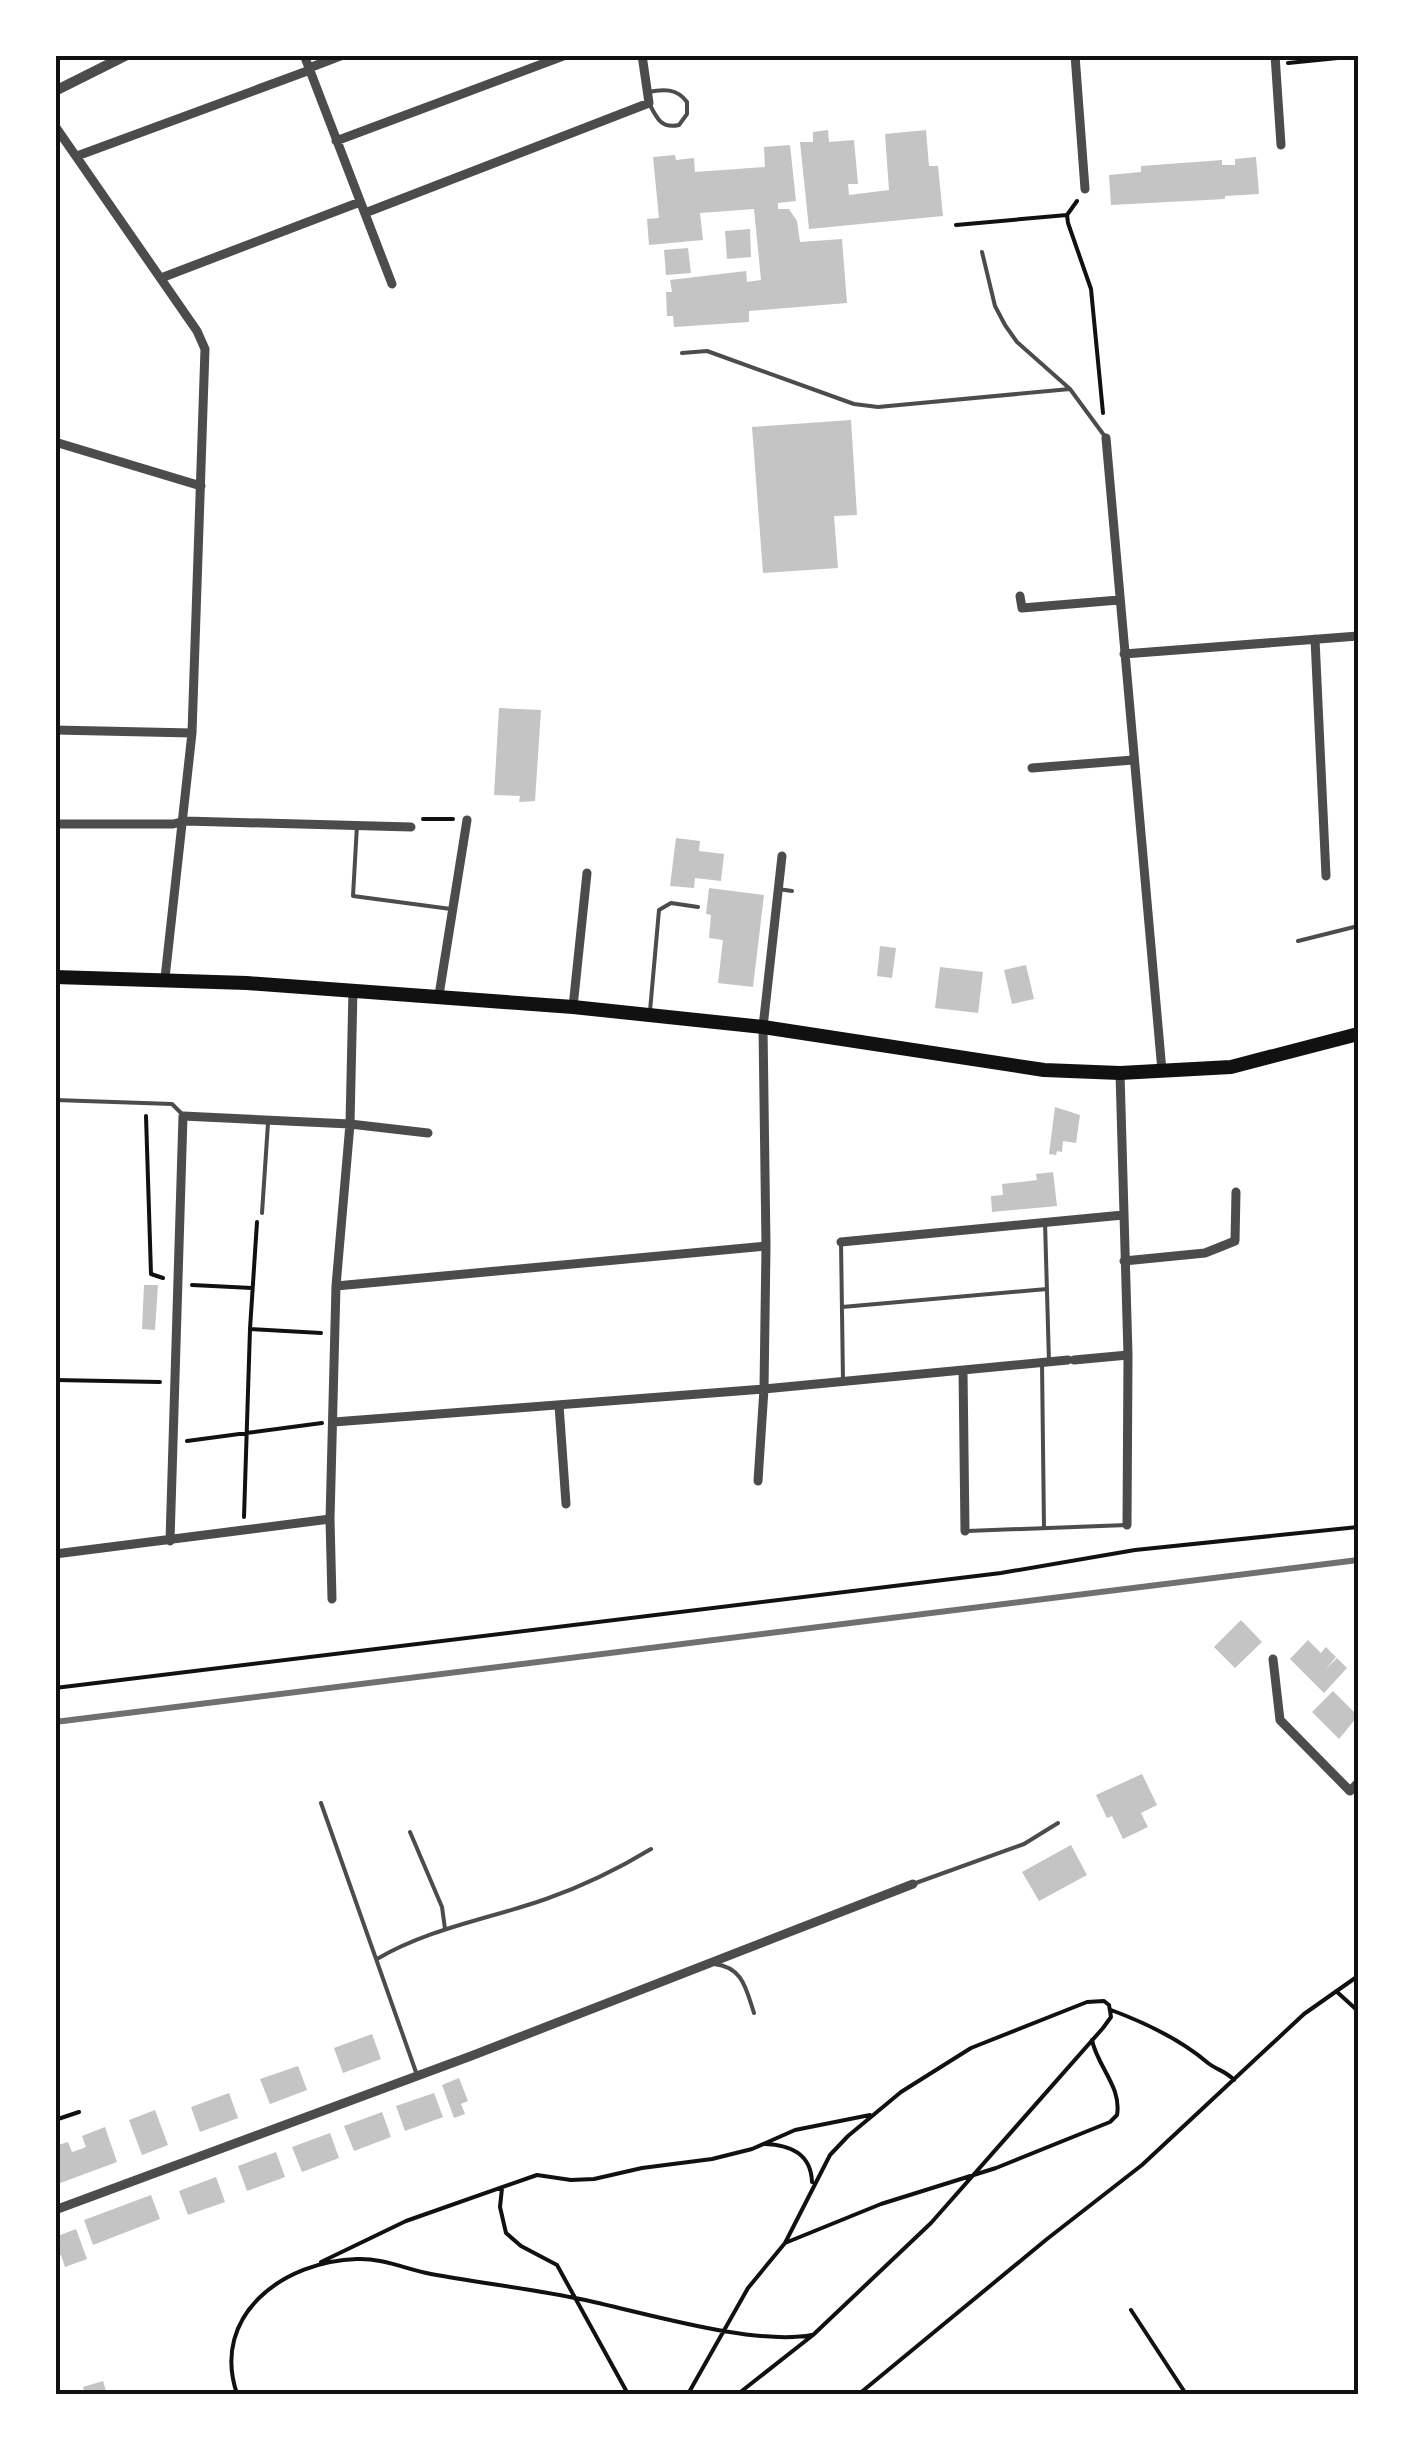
<svg xmlns="http://www.w3.org/2000/svg" width="1413" height="2449" viewBox="0 0 1413 2449" font-family="'DM Sans',sans-serif">
<style>
.building{fill:#c4c4c4}
.lines{fill:none;stroke-linecap:round;stroke-linejoin:round}
.path{stroke:#111;stroke-width:4}
.service{stroke:#4c4c4c;stroke-width:4}
.minor{stroke:#4c4c4c;stroke-width:9}
.tertiary{stroke:#4c4c4c;stroke-width:10}
.trunk{stroke:#111;stroke-width:14}
.rail{stroke:#707070;stroke-width:6}
.neatline{fill:none;stroke:#111;stroke-width:4}
</style>
<rect width="100%" height="100%" fill="#fff"/>
<path class="building" d="M828,130L829,142L854,140L858,184H848L849,195L889,190L885,134L926,130L929,166H938L943,216L809,229L800,142H813V132Z
M790,145L796,201L778,203V209H789L797,221L800,242L842,239L847,303L749,311V322L674,327L673,316H667L666,292H672L670,280L746,271L747,282L761,280L754,209L700,213L703,240L649,245L647,219L659,218L653,157L675,155L676,160L694,158L695,172L765,167L764,147Z
M1256,157L1259,194L1225,196V199L1111,205L1109,175L1141,172V166L1222,160V165H1235V159Z
M750,229L751,257L727,259L725,231Z
M688,248L691,273L666,275L664,250Z
M851,420L857,515L834,516L838,568L763,573L752,427Z
M499,708L541,710L535,801L519,802L520,796L494,795Z
M676,838L700,841L699,851L724,854L721,881L695,878L694,888L670,886Z
M709,888L764,895L753,987L718,983L723,940L709,938L711,915L706,914Z
M880,946L896,948L892,978L877,976Z
M1026,965L1034,999L1012,1004L1004,970Z
M940,967L983,972L978,1013L935,1008Z
M1055,1107L1080,1115L1076,1143L1063,1141L1062,1152L1057,1151L1056,1155L1049,1154Z
M1053,1172L1057,1206L992,1212L991,1196L1003,1195L1002,1184L1037,1180L1036,1174Z
M144,1285H158L155,1330L142,1329Z
M1241,1620L1262,1642L1235,1668L1214,1647Z
M1308,1640L1321,1653L1326,1647L1336,1657L1326,1669L1337,1658L1347,1668L1324,1693L1290,1659Z
M1333,1691L1358,1716L1339,1739L1312,1712Z
M1142,1774L1157,1805L1141,1813L1148,1827L1123,1839L1112,1816L1107,1818L1096,1795Z
M1071,1845L1087,1875L1039,1901L1022,1872Z
M372,2034L381,2059L343,2073L334,2048Z
M298,2066L307,2090L270,2104L260,2079Z
M459,2078L468,2101L461,2104L465,2114L454,2118L442,2085Z
M229,2093L238,2118L200,2132L191,2107Z
M434,2093L443,2117L405,2131L396,2106Z
M155,2110L168,2145L142,2155L129,2120Z
M382,2112L391,2137L354,2151L344,2126Z
M105,2127L117,2162L55,2185V2146L68,2142L72,2152L81,2149L86,2147L82,2136Z
M330,2133L339,2158L302,2172L292,2147Z
M276,2152L285,2177L247,2191L238,2166Z
M216,2177L225,2202L188,2215L179,2191Z
M151,2195L160,2219L93,2245L84,2220Z
M76,2229L87,2259L65,2267L61,2255L55,2257V2237Z
M103,2381L107,2394H85L83,2387Z"/>
<g class="lines">
<path class="path" d="M1288,63L1358,56
M1077,201L1067,215L1068,223L1091,289L1103,413
M956,225L1067,215
M423,819H453
M146,1116L151,1274L163,1278
M192,1285L252,1288
M250,1329L321,1333
M55,1380L160,1382
M187,1441L322,1423
M244,1517L250,1329L257,1222
M55,1688L1001,1573L1135,1550L1358,1527
M1336,1991L1358,2011
M1111,2010C1146,2023 1180,2039 1208,2063C1217,2070 1226,2071 1234,2080
M55,2120L79,2112
M765,2144C791,2145 811,2154 812,2182
M502,2188L500,2207L506,2233L521,2246L557,2265L628,2394
M785,2243L881,2204L996,2168L1110,2122L1117,2115C1122,2087 1097,2066 1092,2040
M321,2262L406,2221L537,2175L571,2180L594,2179L642,2168L712,2159L752,2149L795,2130L870,2115
M1131,2310L1186,2394
M237,2394C210,2314 285,2261 357,2259C382,2258 406,2269 431,2274C481,2283 531,2289 580,2299C643,2312 752,2346 812,2335
M688,2394L748,2288L785,2243L830,2155L848,2136L901,2092L971,2048L1087,2002L1104,2001L1109,2005L1111,2017L1103,2028L931,2223L813,2335L738,2394
M859,2394L1047,2239L1142,2165L1304,2014L1358,1976"/>
<path class="service" d="M648,92C663,89 677,88 687,102V114L679,125C662,129 657,119 650,105
M982,252L995,306L1005,325L1017,342L1070,389L1106,438
M682,353L707,351L854,404L878,407L1070,389
M357,825L353,896L451,909
M778,889L792,891
M1298,941L1358,926
M650,1011L659,910L671,903L698,907
M55,1100L172,1104L181,1113
M262,1213L268,1123
M1045,1222L1049,1362
M841,1242L843,1381
M842,1307L1047,1289
M1042,1363L1044,1528
M967,1531L1127,1525
M321,1803L417,2075
M410,1832L442,1907L445,1929
M913,1884L1024,1844L1058,1823
M377,1959C430,1928 489,1919 546,1899C583,1886 618,1869 651,1849
M714,1964C743,1967 746,1989 754,2013"/>
<path class="minor" d="M304,55L392,284
M1075,55L1085,189
M1275,55L1281,145
M309,68L343,55
M55,126L197,331L205,349L192,733L165,978
M336,141L566,55
M77,156L310,70
M365,213L649,103L642,55
M161,278L360,202
M1106,438L1162,1071
M55,442L201,486
M1020,596L1022,608L1119,600
M1315,639L1326,876
M1124,654L1358,636
M55,730L192,733
M1032,768L1133,760
M55,824H173L185,821L411,827
M439,995L467,820
M573,1007L587,873
M1120,1073L1128,1355L1127,1525
M841,1242L1123,1215
M1124,1261L1205,1253L1235,1241L1236,1192
M336,1286L766,1246
M1074,1360L1128,1355
M963,1370L965,1531
M559,1405L566,1504
M334,1422L764,1389L1068,1360
M758,1481L764,1389L766,1246L763,1027L782,856
M170,1541L183,1116L350,1124L428,1133
M55,1554L330,1519
M332,1599L330,1519L336,1286L350,1124L353,989
M1273,1659L1280,1720L1350,1791L1358,1783
M55,2210L471,2056L913,1884"/>
<path class="tertiary" d="M55,91L127,55"/>
<path class="trunk" d="M55,977L247,983L573,1007L763,1027L1044,1070L1120,1073L1231,1067L1358,1034"/>
<path class="rail" d="M55,1722L1358,1560"/>
</g>
<rect width="1413" height="2449" fill="none" stroke="#ffffff" stroke-width="115"/>
<rect x="58" y="58" width="1298" height="2334" class="neatline"/>
</svg>
